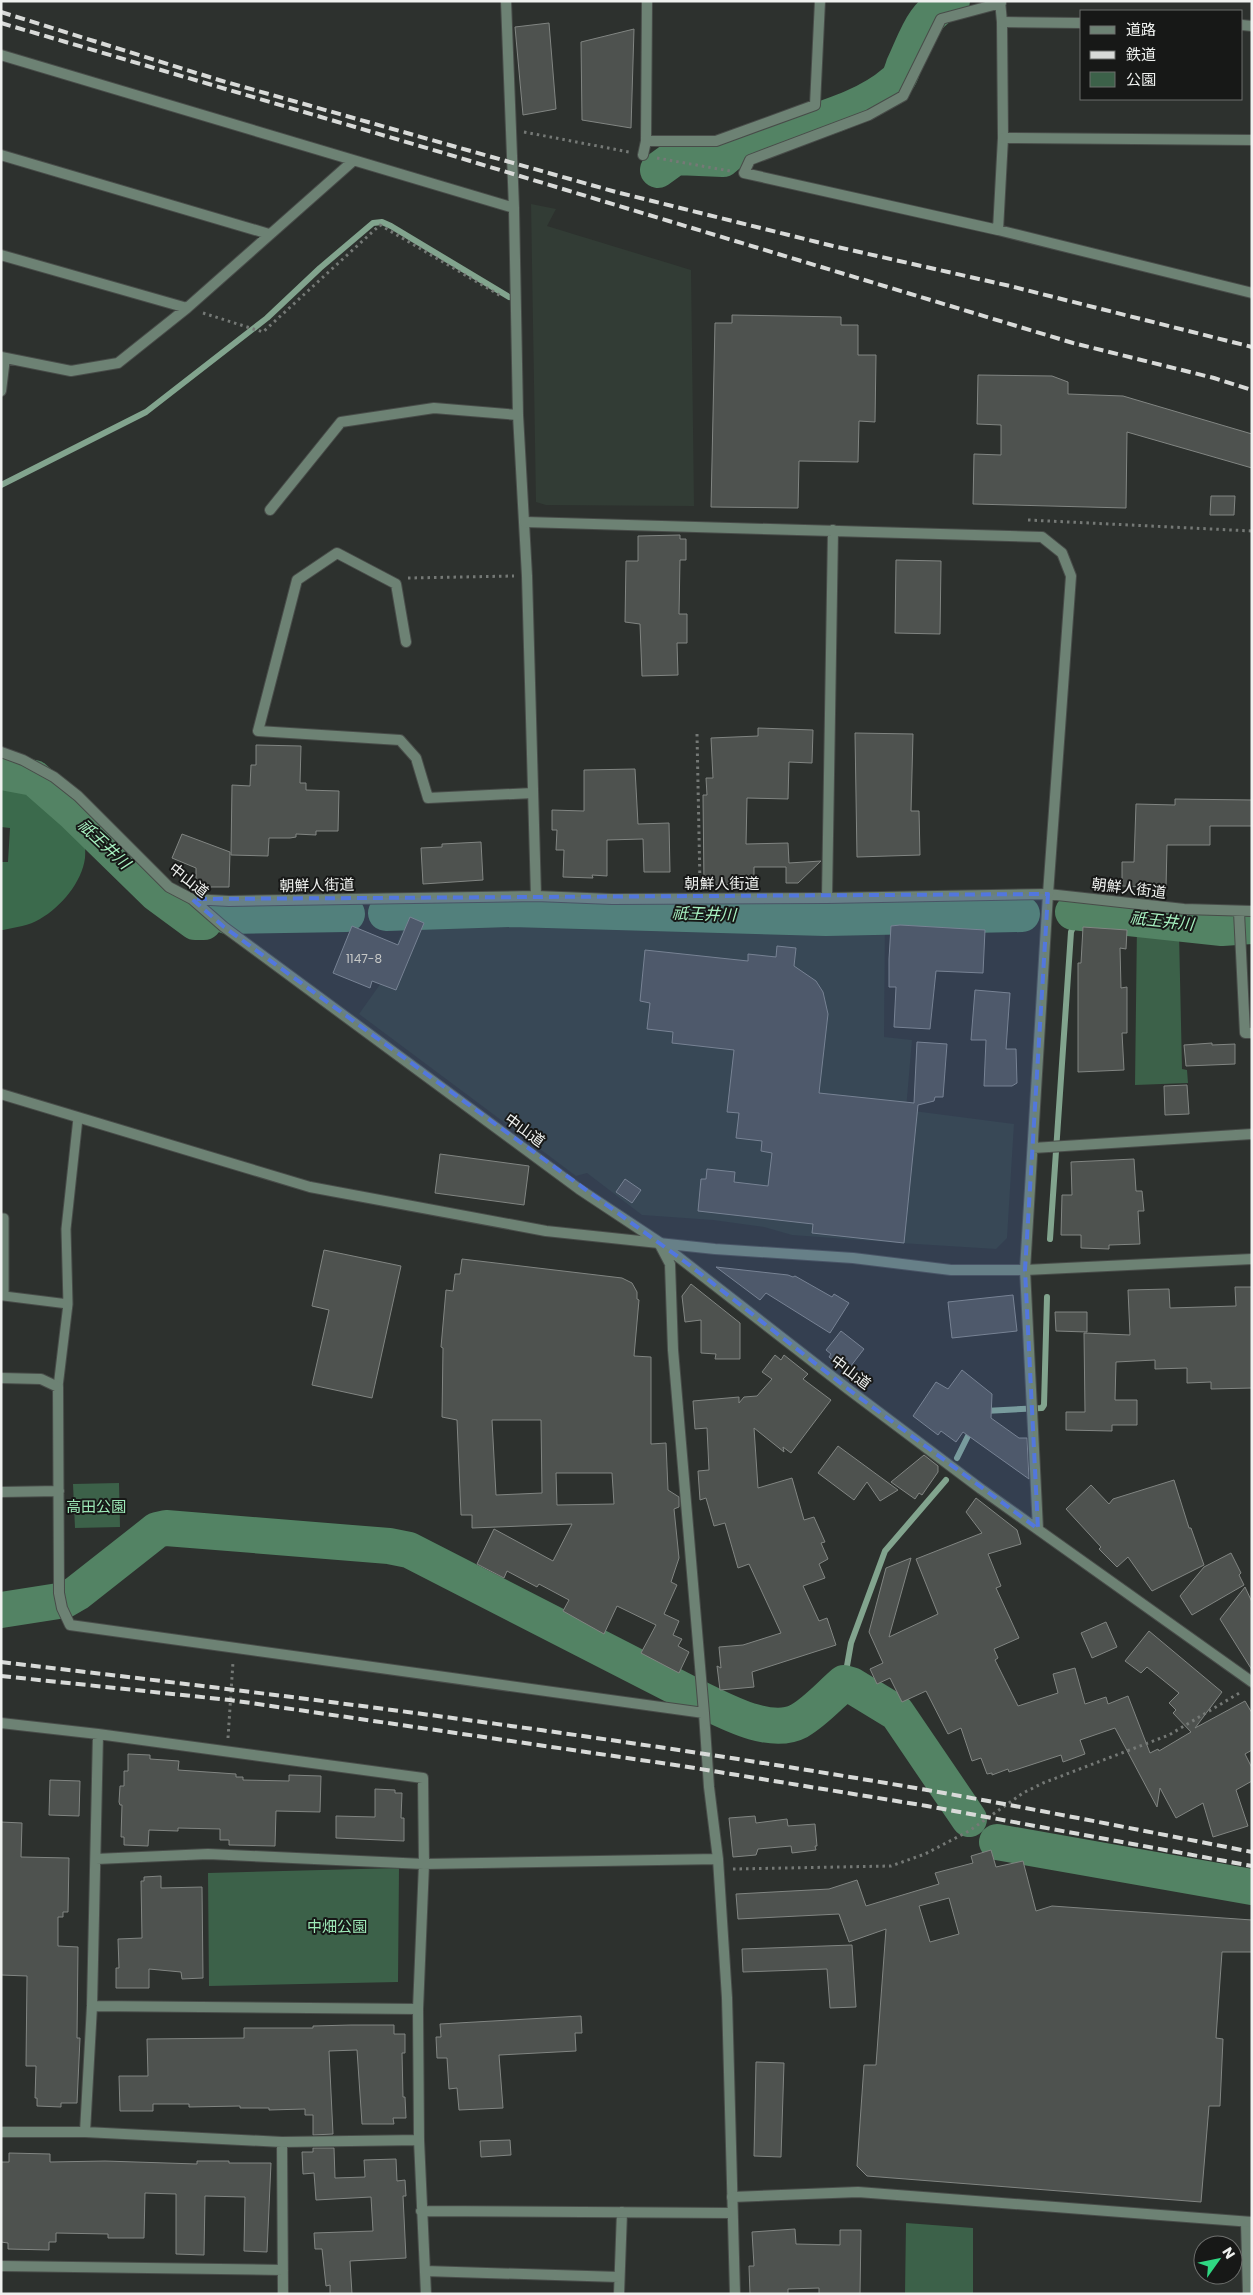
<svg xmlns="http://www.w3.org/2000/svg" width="1253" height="2295" viewBox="0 0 1253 2295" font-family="Poppins,'Noto Sans JP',sans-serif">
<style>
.built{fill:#323c35}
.green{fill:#3c6149}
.forest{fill:#3b6a4c}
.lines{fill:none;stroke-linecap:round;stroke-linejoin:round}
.stream{stroke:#82a48e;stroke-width:6}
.river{stroke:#538364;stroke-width:36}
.building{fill:#4e524f;stroke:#818582;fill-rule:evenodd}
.service-casing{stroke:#484c49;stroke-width:11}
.minor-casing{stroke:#484c49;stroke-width:12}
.tertiary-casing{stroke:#484c49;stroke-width:12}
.path{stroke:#757976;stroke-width:3;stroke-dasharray:2.5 4;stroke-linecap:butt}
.service{stroke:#6d8274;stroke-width:9}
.minor{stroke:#6d8274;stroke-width:10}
.tertiary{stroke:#6d8274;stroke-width:10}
.rail{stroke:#d8dad8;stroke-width:4;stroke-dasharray:10 5;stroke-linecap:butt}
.marked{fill:#5277de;fill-opacity:0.2;stroke:#5277de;stroke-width:4;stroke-dasharray:10 6;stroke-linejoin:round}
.labels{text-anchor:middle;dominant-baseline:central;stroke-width:4;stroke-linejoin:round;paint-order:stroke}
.number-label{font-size:12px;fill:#c7c9c7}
.street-label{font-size:15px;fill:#eff1ef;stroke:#171817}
.park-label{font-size:15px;fill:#9de8b7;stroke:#171817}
.water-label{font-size:16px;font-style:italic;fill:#a7f2c1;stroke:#171817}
</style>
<rect width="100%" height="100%" fill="#2d312e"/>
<path class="built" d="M531,204L556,209L547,226L691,270L694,506L546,505L536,502Z
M528,911L885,923L884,1037L912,1040L906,1110L1014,1124L1007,1238L996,1249L900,1243L792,1235L764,1227L713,1220L642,1215L587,1173L576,1176L359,1014L381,983L409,914Z"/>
<path class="green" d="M1137,924L1179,933L1182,1069L1187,1070L1188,1083L1135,1085Z
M119,1483L120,1527L75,1528L73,1484Z
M399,1868L398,1982L209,1986L208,1873Z
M906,2223L973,2228V2294H905Z"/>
<path class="forest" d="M1,775L34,786L83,827C84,837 86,848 85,858C82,882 61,907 40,919C29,926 16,927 3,930H1V862H8L10,828L1,827Z"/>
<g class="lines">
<path class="stream" d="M1,485L146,412L267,318L320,268L373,223L382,222L391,226L509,297
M1050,1239L1071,932L1080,912
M985,1411L1042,1408L1044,1405L1047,1297
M957,1458L971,1430
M844,1683L851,1643L885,1551L946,1480"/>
<path class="river" d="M658,170L676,157L723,159C733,149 747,146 760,141C803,123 860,113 895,82C900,78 902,71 904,65C916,40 923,11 952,1
M1,772L34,778L75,814L157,894L195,922H204
M1073,912L1222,928L1252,926
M386,913L512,909L826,918L1022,914
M227,916L347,914
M1,1610L65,1600L77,1593L157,1530L166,1528L389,1546L409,1550L694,1696C722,1709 769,1737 799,1721C815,1712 830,1695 844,1683L851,1685L897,1713L969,1819
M997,1842L1252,1887"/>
</g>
<path class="building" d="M549,23L556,109L523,115L515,27Z
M634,29L631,128L582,120L581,42Z
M732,315L841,317V325H858V355H876L875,422L859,421L858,462L799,461L798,508L711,507L715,323H732Z
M978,375L1052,376L1068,382V394L1123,396L1252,434V468L1127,432L1126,508L973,504L974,454L1001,455V425L977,424Z
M1211,496H1235L1234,515H1210Z
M680,535V539H686V560H680L679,614H687V643H677L678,675L642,676L640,624L625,622L626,561H638V536Z
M896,560L941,561L940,634L895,633Z
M758,728L813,730L812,763L789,762L788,799L747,798L746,844L788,843L789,863L821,861L798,883H786V867H754V884L704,885L703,795H707L706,778H713L711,738L758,736Z
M855,733L913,734L911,811H919L920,855L857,857Z
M256,745L301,746L300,783H306V790L339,791L338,831H316V835L296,834V837L290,838H269L268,856L231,855L232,785L250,786L251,765H256Z
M635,769L638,824L669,823L670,872H644L643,839L607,840V876L592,875L593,878L563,877L564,850H556L557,830H552V810L584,811V770Z
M1175,799L1252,800V826H1210V845H1167L1166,888L1122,886V862H1134L1136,804L1175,805Z
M182,834L230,852L229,887H203V885H196V868L172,858Z
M481,842L483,880L423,884L421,848L442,847V844Z
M410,917L424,923L396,990L372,981L370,988L333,973L352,926L398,945Z
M900,925L985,930L983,973L936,971L930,1029L894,1027L896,987H889V959L891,926Z
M1083,927L1127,930L1126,949L1120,948L1121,988L1127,987V1033H1122L1124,1070L1078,1072V963H1081Z
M777,946L796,948L794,966L816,981L823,992L828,1014L819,1093L914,1103L917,1042L947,1044L943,1097H935L934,1101L918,1105L904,1243L812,1233L813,1224L698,1211L701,1179H706L707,1169L735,1172L734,1182L768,1186L772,1153L761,1151L762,1141L736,1138L739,1113L727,1112L734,1050L672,1043L673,1032L647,1029L650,1003L640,1001L645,950L748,961V954L776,957Z
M975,990L1010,993L1006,1049H1016L1017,1083L1012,1086H984L986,1040H971Z
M1212,1043V1045L1235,1044V1064L1186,1066L1184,1045Z
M1187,1085L1189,1114L1165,1115L1164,1086Z
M440,1154L529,1166L524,1205L435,1193Z
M1134,1159L1136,1191H1142L1144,1211H1138L1140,1244L1109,1245V1249L1081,1248V1235H1061L1062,1195H1072L1071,1162Z
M625,1179L641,1190L632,1203L616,1192Z
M324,1250L401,1266L372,1398L312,1385L329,1310L312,1306Z
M462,1259L622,1278L632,1283L637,1292V1299L639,1300L634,1356L651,1357V1444L666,1443L668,1490L679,1497V1507L674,1509L679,1558L671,1582L677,1585L664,1614L679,1621L673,1635L682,1639L678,1646L689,1652L679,1673L641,1653L656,1625L617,1606L604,1634L563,1611L569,1600L539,1584L537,1587L507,1571L504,1578L477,1564L494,1529L553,1561L572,1524L472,1528V1515H461L457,1420L442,1417L443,1348L441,1347L446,1290L453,1291L455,1274H460ZM492,1420H541L542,1493L496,1495ZM556,1473H612L614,1504L557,1505Z
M716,1267L788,1275L793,1277L795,1276L832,1297L834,1294L849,1303L830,1333L766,1293L760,1300Z
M691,1284L740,1323V1359H715L716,1354L701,1353V1320L685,1322L682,1296Z
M1235,1287H1252V1388L1211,1389V1382L1187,1383V1368L1155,1369V1360L1116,1362L1115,1400H1137V1425H1112V1431L1066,1430V1412H1085L1084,1333L1130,1335L1128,1290L1169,1289L1170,1308L1236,1306Z
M1013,1295L1017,1331L952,1338L948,1302Z
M1055,1312H1087V1332L1056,1331Z
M841,1331L864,1349L847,1371L829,1357L831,1354L826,1350Z
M775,1355L781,1360L784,1355L808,1374L803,1379L831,1400L791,1453L783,1447L784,1452L754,1428L758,1488L792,1478L804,1520L814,1517L825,1542L821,1543L828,1559L819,1564L825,1578L803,1586L819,1621L827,1618L836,1645L752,1672L754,1687L720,1690L717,1666L721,1668L719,1647L743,1645L781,1633L749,1564L738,1568L725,1523L714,1526L706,1498L700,1500L698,1471L709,1470L707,1428L695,1429L693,1401L739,1397V1403L744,1397L757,1396L772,1379L762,1372Z
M962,1370L992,1394L991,1418L1019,1438H1027L1029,1479L963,1432L956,1442L941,1431L938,1435L913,1416L936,1382L948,1389Z
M838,1446L898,1490L880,1501L867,1482L854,1500L818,1473Z
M924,1455L938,1466V1472L922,1495L919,1493L915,1499L891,1482Z
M1174,1480L1189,1528H1191L1204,1565L1152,1591L1128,1557L1117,1567L1099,1549L1101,1547L1066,1509L1091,1485L1109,1504L1113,1499Z
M976,1498L1017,1530L1021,1544L988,1554L1001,1586L996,1588L1019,1638L994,1649L998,1658L995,1660L1018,1706L1058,1693L1053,1674L1075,1668L1085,1704L1106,1697L1108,1704L1128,1696L1150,1753L1158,1749L1159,1751L1191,1732L1173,1713L1176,1710L1169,1703L1179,1693L1147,1667L1141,1673L1125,1661L1149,1631L1222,1692L1195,1728L1245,1701L1252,1713V1750L1245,1754L1252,1768V1781L1236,1790L1248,1826L1213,1837L1203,1803L1176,1818L1160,1788L1157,1807L1115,1728L1080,1740L1085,1754L1063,1762L1061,1755L1009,1772L1008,1769L992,1775V1773L987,1774L981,1758L972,1761L961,1728L948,1734L926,1691L902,1702L890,1678L877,1684L870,1669L883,1663L869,1632L886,1568L911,1558L889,1637L938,1614L916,1559L982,1533L966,1512Z
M1231,1553L1241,1573L1239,1575L1244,1585L1192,1615L1180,1596L1204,1567Z
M1245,1587L1252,1602V1670L1220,1619Z
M1106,1622L1117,1647L1092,1658L1081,1633Z
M128,1754L150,1755V1759L179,1761L178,1770L236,1774V1777H243V1780L289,1781V1775L321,1776L320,1812L276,1811L275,1846L229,1845V1840H220V1829L178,1828V1831L149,1830L148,1846L124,1845V1837H121L122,1805H120L119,1802L120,1786H124V1771H128Z
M50,1780L80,1781L79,1816L49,1815Z
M375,1789L395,1790V1793H402L401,1818H404V1841L336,1838V1816L375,1817Z
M755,1816L756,1823L787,1819L788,1826L815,1824L817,1846H815L816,1850L792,1853L791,1846L758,1849L756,1855L733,1857L729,1818Z
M1,1822L22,1823L21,1857L69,1858L68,1912H63V1917H58V1946L78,1947L77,2038H80L77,2103H61V2107L37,2106V2098H35L36,2066H26L27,1976L1,1975Z
M991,1850L996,1867L1023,1861L1036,1911L1052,1906L1252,1920V1952H1222L1216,2038L1223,2039L1220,2106H1209L1201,2202L867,2176L857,2166L864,2065H876L886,1929L849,1942L839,1914L738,1919L736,1894L829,1889L857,1880L866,1906L939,1884L935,1873L973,1863L971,1856ZM949,1898L959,1934L930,1942L919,1906Z
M161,1876V1888L202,1887L203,1978L182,1979L181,1972L149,1969V1988H116V1968H119L118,1939L142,1938L141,1881H144V1877Z
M852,1945L856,2007L830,2008L827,1969L743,1972L742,1949Z
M581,2016L582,2033H575L576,2051L499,2055L503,2108L459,2110L457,2088L449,2089L447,2058H437L436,2037H441L440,2024Z
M351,2025H394V2034H405V2053H402L403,2097H405L406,2118H393L394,2124H362L357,2050L329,2051L333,2134L313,2135V2115H305V2109L269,2110V2108H240V2106L189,2107V2104H153V2111H120L119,2076H148L147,2039L244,2038V2028H313V2026Z
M756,2062L784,2063L781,2157L754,2156Z
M510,2140L511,2155L481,2157L480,2141Z
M313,2148H334L335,2178L365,2177L364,2160L396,2159L397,2181L405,2180L406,2196H403L406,2258L350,2261L352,2294H330V2285L326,2286L322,2249H315L314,2233L373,2231L371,2197L316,2200L314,2173L303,2174L302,2152H313Z
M9,2153L50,2154V2162L105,2161L197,2164V2161H229V2163H271L267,2252L244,2251L245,2197L205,2196L204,2255L176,2254V2194L145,2193L144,2238H108V2234L56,2233V2242H49V2250L8,2249V2243L1,2242V2162H9Z
M795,2229L796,2244L840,2245V2230H861L860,2294H819V2288L788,2289V2294H750L749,2266H754L752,2232Z"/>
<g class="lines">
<g class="service-casing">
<path id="service" d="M1,1218H4V1296L68,1304
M58,1387L68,1304L66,1229L78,1118"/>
</g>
<g class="minor-casing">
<path id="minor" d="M506,1L514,208L518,415L527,576L536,896
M1000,1L1002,22L1003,138L998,230L1252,293
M1,55L514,208
M646,141H716L815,105L820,1
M1,155L269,234
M643,155L646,141L647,1
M998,230L744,173L750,160L869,115L903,96L941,19L1001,3
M1,255L187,308
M1,357L71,371L118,363L187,308L353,161
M1,391L5,358
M270,510L341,422L434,408L518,415
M406,642L396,584L337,553L297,580L258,731L400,740L416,758L428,798L533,793
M1,752L23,760L54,777L78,796L169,887L192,899L224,927L579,1189L659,1242L848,1389L981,1489L1252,1682
M192,899L229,901L536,896L612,899L827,898L1048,894L1184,909L1252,911
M1239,912L1245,1033H1252
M1033,1148L1252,1134
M660,1245L670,1264L673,1350L704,1713L709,1787L718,1859L727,1998L735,2294
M1,1378L41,1379L58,1387L59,1593L62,1608L70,1625L704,1713
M1,1492L59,1491
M1038,1529L1025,1270L1048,894
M1,1723L98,1734L423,1778L424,1864L418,2009L419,2140L426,2294
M96,1859L208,1854L424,1864L718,1859
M92,2006L418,2009
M1,2132H85L282,2142L419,2140
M85,2132L92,2006L98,1734
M282,2142L283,2294
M421,2211L731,2213
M1246,2222L1248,2294
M1,2266L283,2270
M425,2271L619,2277
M619,2294L622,2212"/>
</g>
<g class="tertiary-casing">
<path id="tertiary" d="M1002,22L1082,23
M1242,25L1252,26
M1003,138L1252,140
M525,522L1042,537L1062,553L1071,576L1048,894
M827,898L833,530
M1,1094L310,1187L546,1231L715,1249L853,1258L951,1270H1025L1252,1259
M732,2197L858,2192L1252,2222"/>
</g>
<path class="path" d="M524,132L629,152
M657,158L730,171
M203,313L263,332L380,225L501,296
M1028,520L1252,531
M408,578L514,576
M697,734L700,885
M228,1738L233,1662
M733,1869L891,1866L925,1854L969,1831L1023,1793L1043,1783L1169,1735L1241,1692"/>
<use href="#service" class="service"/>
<use href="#minor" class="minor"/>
<use href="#tertiary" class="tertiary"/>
<path class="rail" d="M1,12L219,80L616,192L833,246L1010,286L1252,347
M1,23L447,154L1073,343L1214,378L1252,390
M1,1662C310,1698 620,1737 927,1790C1035,1809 1144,1831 1252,1852
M1,1676L230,1700L682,1766L927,1806L1252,1866"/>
</g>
<path class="marked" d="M1048,894L1025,1270L1038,1529L848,1389L688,1264L224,927L192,899Z"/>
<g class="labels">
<g class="number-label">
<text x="364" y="958">1147-8</text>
</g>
<g class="street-label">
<text transform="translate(189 880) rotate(38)">中山道</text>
<text x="722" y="883">朝鮮人街道</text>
<text transform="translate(317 885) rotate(-1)">朝鮮人街道</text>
<text transform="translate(1129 888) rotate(7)">朝鮮人街道</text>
<text transform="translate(525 1130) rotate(36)">中山道</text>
<text transform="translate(851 1372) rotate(37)">中山道</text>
</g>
<g class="park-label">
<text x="96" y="1506">高田公園</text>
<text x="337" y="1926">中畑公園</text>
</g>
<g class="water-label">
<text transform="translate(104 844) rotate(43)">祇王井川</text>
<text transform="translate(704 914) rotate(2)">祇王井川</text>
<text transform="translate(1162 921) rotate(6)">祇王井川</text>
</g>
</g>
<rect width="1253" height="2295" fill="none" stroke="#eff1ef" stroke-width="5"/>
<rect x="1080" y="10" width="162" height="90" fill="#171817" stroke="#6d6f6d"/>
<rect x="1090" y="26" width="25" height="8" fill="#6d8274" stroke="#6d6f6d"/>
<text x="1126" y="35" font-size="15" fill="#eff1ef">道路</text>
<rect x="1090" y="51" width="25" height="8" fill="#d8dad8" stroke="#6d6f6d"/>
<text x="1126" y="60" font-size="15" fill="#eff1ef">鉄道</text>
<rect x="1090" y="72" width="25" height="15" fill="#3c6149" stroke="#6d6f6d"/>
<text x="1126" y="85" font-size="15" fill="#eff1ef">公園</text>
<g transform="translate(1218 2260) rotate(57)"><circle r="24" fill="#171817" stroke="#6d6f6d"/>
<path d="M0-4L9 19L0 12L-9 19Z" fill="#2fd883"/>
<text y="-8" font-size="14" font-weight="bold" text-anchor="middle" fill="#eff1ef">N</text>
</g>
</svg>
